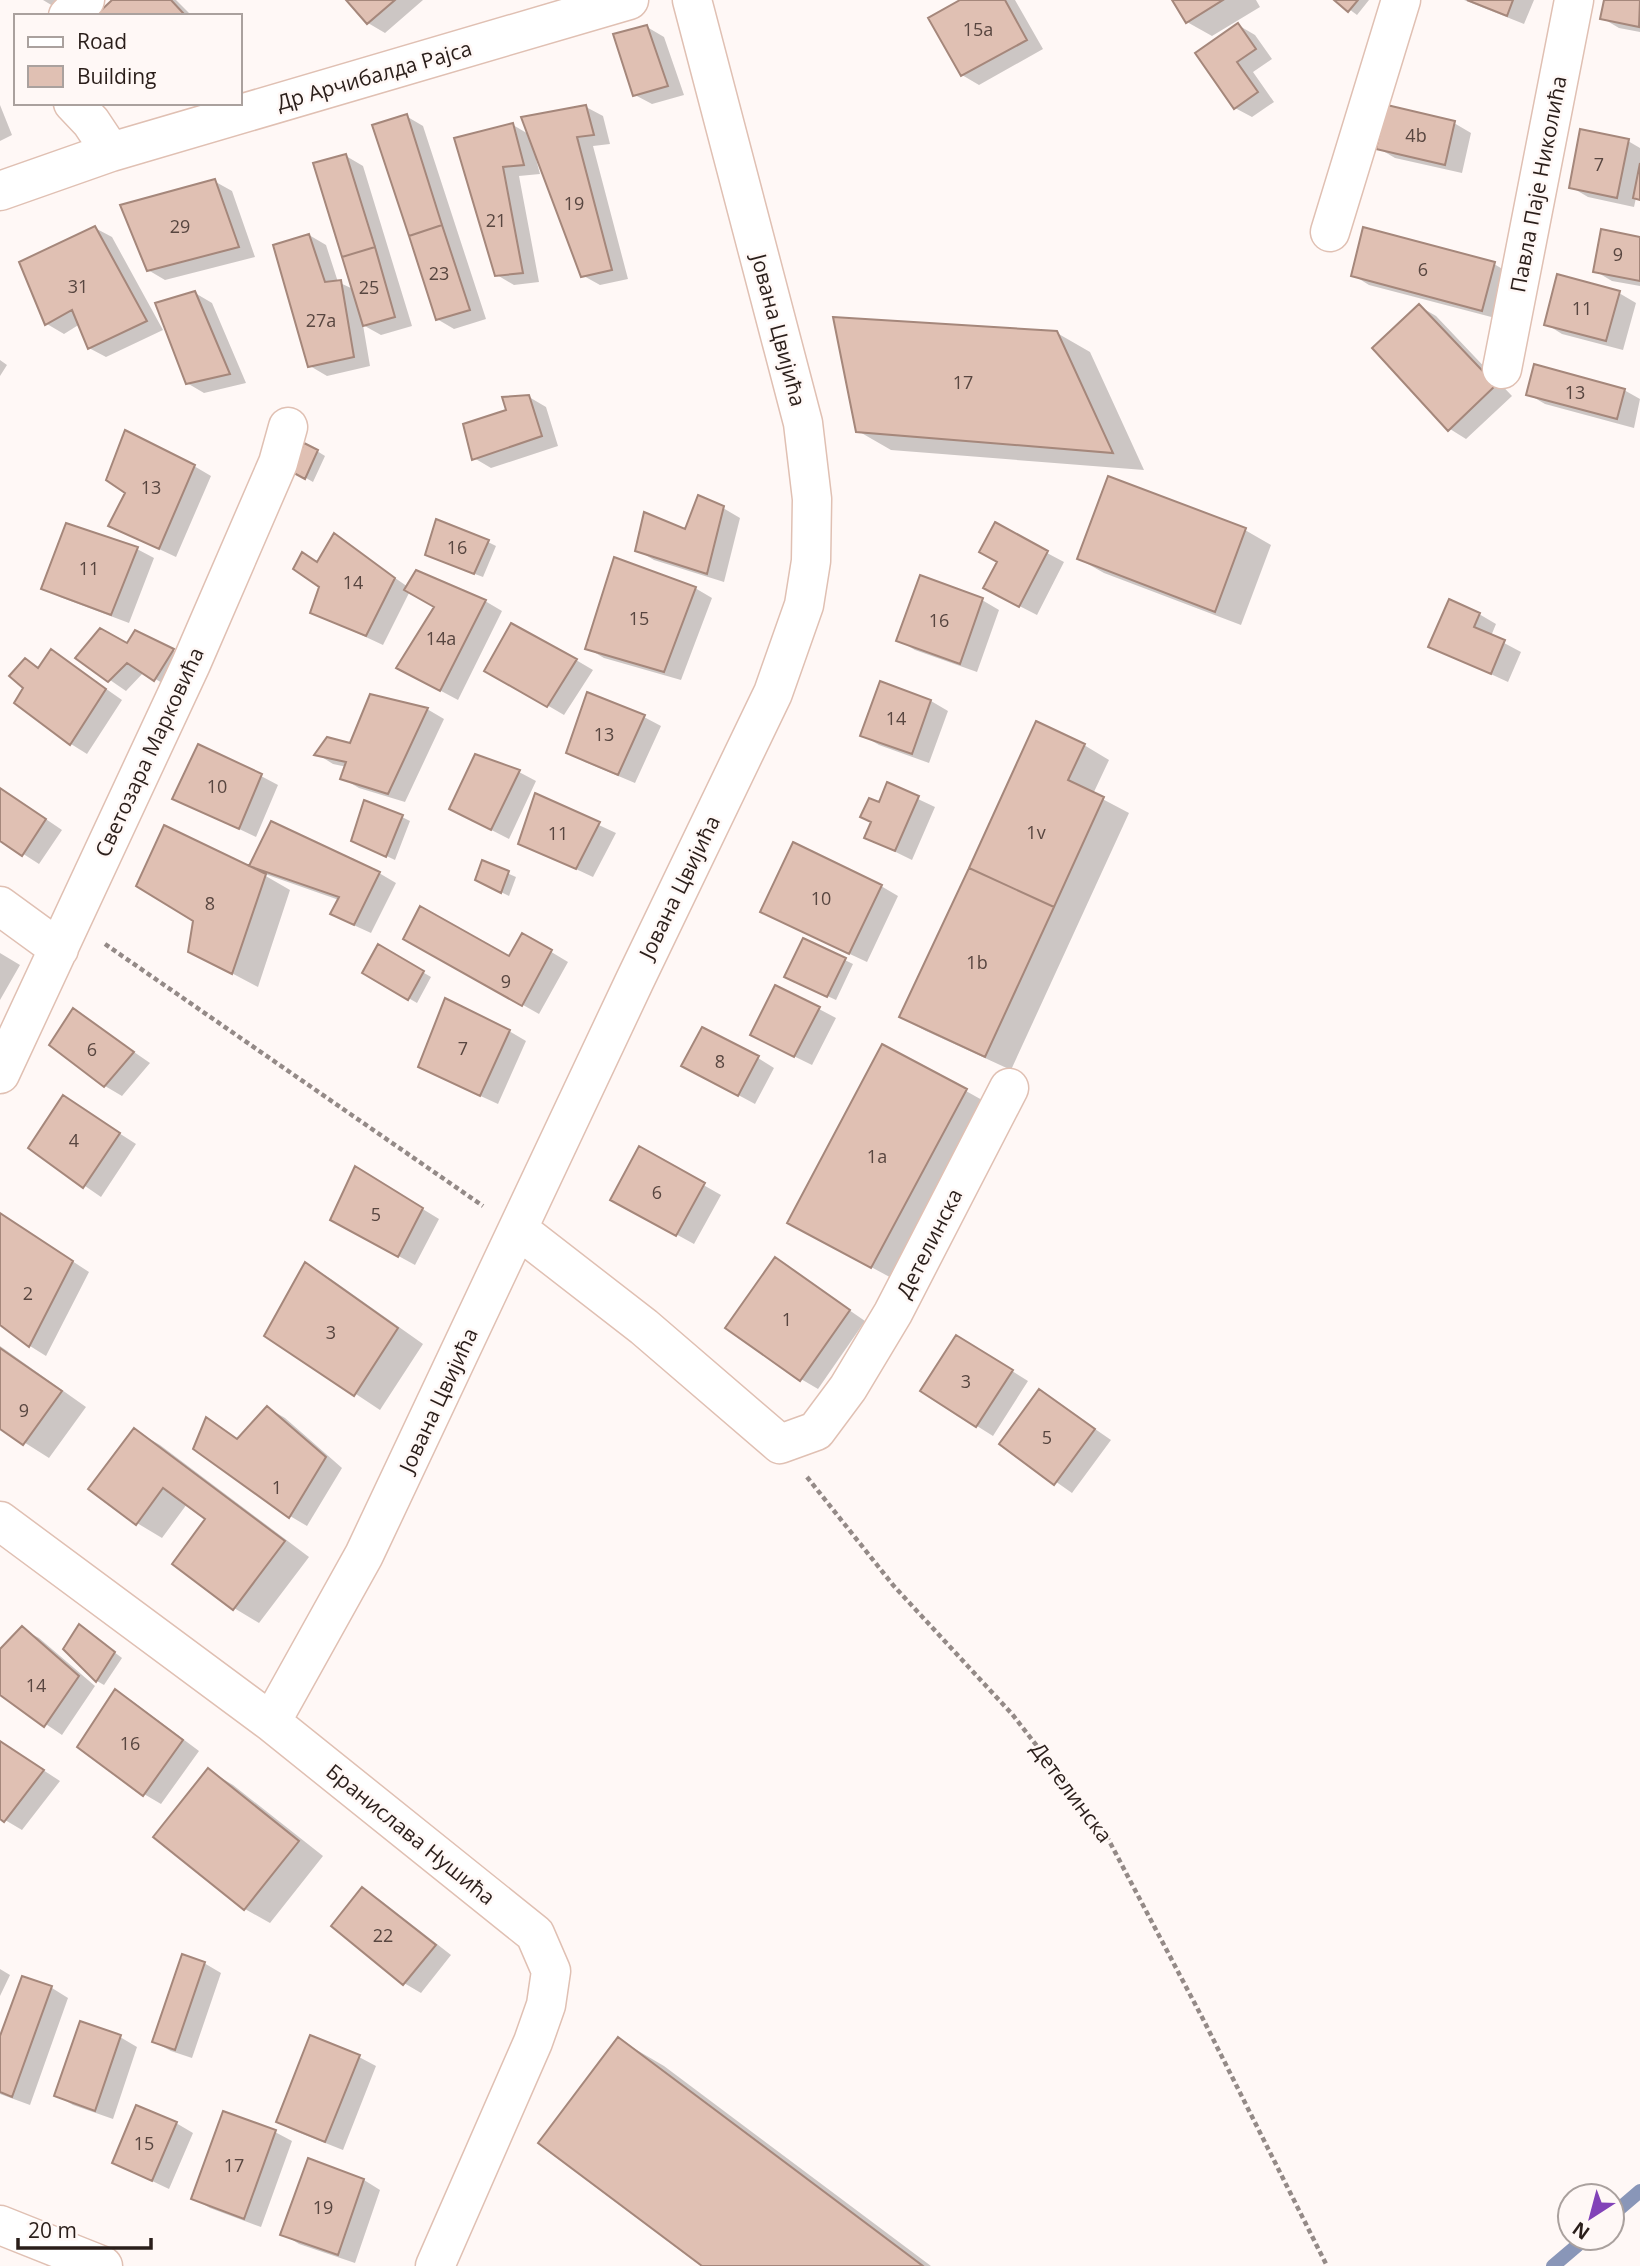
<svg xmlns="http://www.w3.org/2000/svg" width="1640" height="2266" viewBox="0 0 1640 2266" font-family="'Open Sans',sans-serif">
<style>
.shadow{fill:#0003}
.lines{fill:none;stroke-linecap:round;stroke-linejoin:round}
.stream{stroke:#8996b8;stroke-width:14}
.building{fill:#e0c0b3;stroke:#a5877b;stroke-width:2}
.minor-casing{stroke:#e0c0b3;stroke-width:41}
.path{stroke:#948a87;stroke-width:4.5;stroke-dasharray:5 3.5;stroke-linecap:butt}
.minor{stroke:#fff;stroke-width:38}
.labels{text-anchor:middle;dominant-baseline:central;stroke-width:5;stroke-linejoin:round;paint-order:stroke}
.number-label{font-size:18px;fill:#584640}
.street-label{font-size:21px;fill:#2a1e1a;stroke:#fff8f6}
</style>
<rect width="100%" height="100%" fill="#fff8f6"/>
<path class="shadow" d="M43,0H65L58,9Z
M114,0H176L192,16H98Z
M348,0H423L385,33L368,23Z
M964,0H1015L1043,49L979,85L962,75Z
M1174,0H1256L1260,7L1212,36L1187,22Z
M1337,0H1369L1357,15Z
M1464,0H1534L1524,24Z
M1606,0H1640V32L1619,28L1602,18Z
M1238,25L1255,35L1272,59L1253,72L1274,102L1252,117L1235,108Z
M647,27L664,37L684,95L652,104L635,95Z
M0,105L12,135L0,141Z
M586,107L603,116L610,144L593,146L628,279L600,285L582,275L539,159H536L540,174L519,176L539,282L514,285L497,275L456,139L513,125L530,135Z
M406,116L423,126L486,319L454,329L437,319Z
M1454,123L1471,133L1462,173L1395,158L1378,148Z
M1628,141L1640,148V201L1636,198L1634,207L1588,197L1571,187Z
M346,156L363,166L412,326L381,335L363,325L370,366L327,376L310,366L309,235L326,245L338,282L353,289Z
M214,181L232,191L255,257L165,280L148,270Z
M95,228L112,237L163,330L106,357L89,348L80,324L64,334L47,324Z
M1640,239V286L1612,281L1595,271Z
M1494,264L1511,274L1499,319L1369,285L1353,275Z
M195,293L212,303L246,383L204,393L187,383Z
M1619,293L1636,303L1623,350L1562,334L1546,324Z
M1419,306L1436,316L1512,396L1466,439L1450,429Z
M1057,333L1090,352L1144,470L891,450L858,431Z
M0,360L7,365L0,376Z
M1624,390L1640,399L1634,428L1545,404L1528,394Z
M529,397L546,407L558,446L491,468L474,458L509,411Z
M317,451L325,456L313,482L294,471Z
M194,466L211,476L176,557L110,526L128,492Z
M1109,479L1245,530L1271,545L1241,625L1104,573L1079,559Z
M723,508L740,518L724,582L654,560L637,550L686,531Z
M335,536L408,587L485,601L502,611L458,700L415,677L436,607L410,591L383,645L312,612L321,586L318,563Z
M488,542L496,546L483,577L435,559Z
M137,549L154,558L129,623L60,597L43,588Z
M1047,553L1064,562L1037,615L1002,597Z
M695,588L712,598L681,680L604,658L587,648Z
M982,600L999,610L977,672L915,650L898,640Z
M1479,614L1496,624L1491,636L1521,652L1508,682L1430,646Z
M173,650L189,660L172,689L144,672L126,691L78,658Z
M52,651L122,700L87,754L71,744L26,688L25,660L39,668Z
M576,660L593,670L564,715L487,670Z
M881,683L931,701L948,711L929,763L879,745L862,735Z
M427,709L444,719L405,802L359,788L342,778L347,767L333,764L317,754L351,745Z
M644,717L661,726L635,783L585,762L568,752Z
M1084,745L1109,760L1093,794L1129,813L1011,1070L926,1031L901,1017Z
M519,772L536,781L509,839L468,818Z
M261,776L278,785L256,837L174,798Z
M888,785L935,807L912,860L867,838Z
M0,788L62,830L39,864L0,839Z
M536,796L616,833L593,877L520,843Z
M402,817L410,821L395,860L361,844Z
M483,863L516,877L509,896L485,884Z
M251,865L379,873L396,883L371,933L349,923L339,900L265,874L264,875L290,890L258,987L190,951L260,873L262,871Z
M881,886L898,896L867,962L779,921Z
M523,935L568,962L539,1014L405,938L510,958Z
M804,940L853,964L836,1000L795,981Z
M378,946L431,977L417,1003L364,972Z
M0,953L20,965L0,1000Z
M819,1009L836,1018L812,1065L769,1044Z
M73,1010L150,1063L122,1096L105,1086L51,1045Z
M509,1031L526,1041L498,1104L437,1076Z
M758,1058L774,1068L755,1104L701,1075Z
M966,1091L991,1105L897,1281L814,1236Z
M80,1108L136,1144L101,1197L30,1148Z
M640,1149L721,1195L694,1244L612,1199Z
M372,1178L439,1219L415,1265L349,1229Z
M0,1214L89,1272L46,1356L30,1346L0,1323Z
M775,1259L865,1321L818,1389L801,1379Z
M306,1264L331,1279L423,1344L380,1410L267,1335Z
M0,1346L86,1407L49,1458L0,1427Z
M974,1347L1028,1381L993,1436L977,1426Z
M1040,1391L1111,1440L1072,1493L1002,1444Z
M268,1408L285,1418L342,1468L307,1526L290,1516L207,1420L239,1440Z
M134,1430L160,1445L309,1557L259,1623L234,1608L208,1519L187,1504L162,1538L137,1523Z
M80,1626L122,1658L104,1685L97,1681Z
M22,1629L39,1638L95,1686L62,1735L0,1693V1652Z
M115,1692L132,1701L199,1751L161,1804L144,1794Z
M0,1742L60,1781L22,1830L0,1817Z
M208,1770L233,1785L323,1856L270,1923L245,1909L155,1837Z
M363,1889L379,1899L451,1955L421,1993L404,1983Z
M204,1963L221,1973L192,2058L171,2051L154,2042Z
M0,1969L10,1975L0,1996Z
M23,1978L52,1988L68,1998L30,2105L0,2094V2041Z
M120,2037L137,2047L113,2119L73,2105L56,2095Z
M618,2039L664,2066L931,2266H704Z
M359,2057L376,2066L343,2150L295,2131L278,2122Z
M224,2114L275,2132L292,2141L261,2227L210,2208L193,2198Z
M176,2123L193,2133L169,2189L114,2163Z
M309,2161L364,2180L380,2190L355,2263L299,2244L283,2234Z"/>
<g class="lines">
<path class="stream" d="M1612,2215L1640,2191
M1553,2266L1586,2238"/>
</g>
<path class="building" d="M112,0H171L184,14L182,16H95Z
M346,0H395L367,24Z
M960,0H1005L1027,40L961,76L928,18Z
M1172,0H1223L1186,23Z
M1334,0H1358L1348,12Z
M1467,0H1513L1507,16Z
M1604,0H1640L1639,27L1600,19Z
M1238,23L1256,49L1237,62L1258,92L1234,109L1195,53Z
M647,25L668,86L633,96L613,34Z
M586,105L594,135L577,137L612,270L581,277L521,117Z
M1387,105L1455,121L1445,165L1376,149Z
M407,114L442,225L409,236L372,125Z
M513,123L524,165L503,167L523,273L495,276L454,138Z
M1580,129L1629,139L1617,198L1569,188Z
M346,154L375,247L342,257L313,163Z
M1640,163V200L1633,198Z
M215,179L239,247L147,271L120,205Z
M442,225L470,310L436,320L409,236Z
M95,226L147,321L88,349L72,310L45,325L19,262Z
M1363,227L1495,262L1482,311L1351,276Z
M1601,229L1640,237V281L1593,272Z
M309,234L325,282L341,280L354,357L308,367L273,245Z
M375,247L395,317L363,326L342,257Z
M1557,274L1620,291L1606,341L1544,325Z
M195,291L230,374L186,384L155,303Z
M1419,304L1496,385L1448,431L1372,348Z
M833,317L1057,331L1113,453L856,432Z
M1534,364L1625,389L1617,419L1526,395Z
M529,395L542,436L472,460L463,424L506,410L502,397Z
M125,430L195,465L159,549L108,526L125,493L106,480Z
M304,443L318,450L305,479L292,472Z
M1108,476L1246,528L1215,612L1077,559Z
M698,495L724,506L707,574L635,551L644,512L685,529Z
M436,519L489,540L474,574L425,555Z
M995,522L1048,551L1019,607L983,588L997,562L979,552Z
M66,523L138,547L111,615L41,589Z
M334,533L395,578L366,636L310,613L319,587L293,569L302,552L317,562Z
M614,557L696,587L664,672L585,649Z
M416,570L486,600L440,691L396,668L434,607L404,590Z
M920,575L983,598L960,664L896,641Z
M1449,599L1480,613L1474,627L1505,640L1491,674L1428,647Z
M511,623L577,659L547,707L484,671Z
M100,628L127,643L135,630L174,649L154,681L127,663L108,682L75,658Z
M51,649L106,689L70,745L14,703L23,688L9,676L25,658L38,668Z
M880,681L931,700L912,754L860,736Z
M587,692L645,715L618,775L566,753Z
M370,694L428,708L388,794L340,779L346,762L314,755L327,737L350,743Z
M1036,721L1085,744L1068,780L1104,797L1054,907L969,868Z
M198,744L262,774L239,829L172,799Z
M475,754L520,770L491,830L449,809Z
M887,782L919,796L895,851L864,838L871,822L860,817L869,798L879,802Z
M0,788L46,819L22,856L0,841Z
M535,793L600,822L576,869L518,844Z
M364,800L403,815L386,857L351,841Z
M271,821L380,872L354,925L330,914L339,897L249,866Z
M164,825L266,874L232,974L188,952L193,921L136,886Z
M793,842L882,885L849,954L760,912Z
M482,860L509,871L501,893L475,880Z
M969,868L1054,907L985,1057L899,1017Z
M420,906L509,956L522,933L552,950L522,1006L403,939Z
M803,938L846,958L827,997L784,977Z
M378,944L424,971L408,1000L362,973Z
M775,985L820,1007L794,1057L750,1035Z
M445,998L510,1030L480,1096L418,1067Z
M73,1008L134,1052L104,1087L49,1045Z
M702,1027L759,1056L738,1096L681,1066Z
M882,1044L967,1089L871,1268L787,1223Z
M63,1095L120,1133L83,1188L28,1148Z
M639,1146L705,1183L676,1236L610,1200Z
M355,1166L423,1208L398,1257L330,1220Z
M0,1213L73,1261L29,1347L0,1325Z
M775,1257L850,1310L800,1381L725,1328Z
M305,1262L398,1328L354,1396L264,1336Z
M956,1335L1013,1370L976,1427L920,1391Z
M0,1348L62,1391L23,1445L0,1429Z
M1039,1389L1095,1429L1054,1485L999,1444Z
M267,1406L326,1457L289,1518L193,1449L206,1417L237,1439Z
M134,1428L285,1541L233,1610L172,1564L205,1519L163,1488L136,1525L88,1489Z
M79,1624L115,1652L96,1682L63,1649Z
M22,1626L79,1676L44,1727L0,1695V1649Z
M115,1689L183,1740L143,1796L77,1747Z
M0,1741L44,1770L4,1822L0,1819Z
M208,1768L299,1841L244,1910L153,1837Z
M362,1887L436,1945L403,1985L331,1926Z
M182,1954L205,1962L175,2050L152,2042Z
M22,1976L52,1986L12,2097L0,2092V2036Z
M80,2021L121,2035L95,2111L54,2096Z
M310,2035L360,2055L325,2142L276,2122Z
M618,2037L923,2266H702L538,2143Z
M136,2105L177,2122L152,2181L112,2163Z
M223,2111L276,2130L244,2219L191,2199Z
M308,2158L364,2179L338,2255L280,2235Z"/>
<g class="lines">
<g class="minor-casing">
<path id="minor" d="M68,16L85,0
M73,103L91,122L111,152
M0,191L111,152L629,0
M1330,232L1401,0
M1502,369L1574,0
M0,906L59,949
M0,1074L191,664L278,463L288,427
M519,1230L644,1327L780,1444L816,1431L848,1388L893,1313L1009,1088
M0,1521L271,1722L535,1934L551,1971L546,2005L533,2042L435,2266
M271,1722L364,1555L635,980L773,693L804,605L811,561L812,499L803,423L692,0
M0,2225L103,2266"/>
</g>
<path class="path" d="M105,944L483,1206
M807,1477L893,1585L1012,1714L1105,1833L1204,2021L1327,2266"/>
<use href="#minor" class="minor"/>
</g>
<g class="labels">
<g class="number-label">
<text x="978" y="29">15a</text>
<text x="1416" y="135">4b</text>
<text x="1599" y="164">7</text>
<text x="574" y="203">19</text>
<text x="496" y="220">21</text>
<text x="180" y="226">29</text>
<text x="1618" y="254">9</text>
<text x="1423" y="269">6</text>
<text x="439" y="273">23</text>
<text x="78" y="286">31</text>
<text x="369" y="287">25</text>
<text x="1582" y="308">11</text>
<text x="321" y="320">27a</text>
<text x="963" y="382">17</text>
<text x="1575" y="392">13</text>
<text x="151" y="487">13</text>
<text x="457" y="547">16</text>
<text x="89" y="568">11</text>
<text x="353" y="582">14</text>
<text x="639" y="618">15</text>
<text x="939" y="620">16</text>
<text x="441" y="638">14a</text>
<text x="896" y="718">14</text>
<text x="604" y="734">13</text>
<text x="217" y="786">10</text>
<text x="1036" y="832">1v</text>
<text x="558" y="833">11</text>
<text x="821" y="898">10</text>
<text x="210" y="903">8</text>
<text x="977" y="962">1b</text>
<text x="506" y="981">9</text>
<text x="463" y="1048">7</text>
<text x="92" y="1049">6</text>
<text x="720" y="1061">8</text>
<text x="74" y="1140">4</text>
<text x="877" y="1156">1a</text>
<text x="657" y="1192">6</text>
<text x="376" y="1214">5</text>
<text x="28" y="1293">2</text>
<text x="787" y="1319">1</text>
<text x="331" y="1332">3</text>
<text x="966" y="1381">3</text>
<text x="24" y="1410">9</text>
<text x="1047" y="1437">5</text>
<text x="277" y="1487">1</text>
<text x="36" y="1685">14</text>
<text x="130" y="1743">16</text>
<text x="383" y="1935">22</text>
<text x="144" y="2143">15</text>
<text x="234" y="2165">17</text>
<text x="323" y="2207">19</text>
</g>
<g class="street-label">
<text transform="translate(374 75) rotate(-16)">Др Арчибалда Рајса</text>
<text transform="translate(1538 184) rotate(-79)">Павла Паје Николића</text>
<text transform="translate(779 330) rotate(75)">Јована Цвијића</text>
<text transform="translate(149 752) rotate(-65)">Светозара Марковића</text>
<text transform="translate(679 887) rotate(-64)">Јована Цвијића</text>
<text transform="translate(929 1243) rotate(-63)">Детелинска</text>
<text transform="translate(438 1400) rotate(-65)">Јована Цвијића</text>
<text transform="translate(1072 1792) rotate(53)">Детелинска</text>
<text transform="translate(411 1834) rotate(39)">Бранислава Нушића</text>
</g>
</g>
<rect x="14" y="14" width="228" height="91" fill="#fff8f6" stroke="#aaa19e" stroke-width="2"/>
<rect x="28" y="37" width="35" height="10" fill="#ffffff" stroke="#aaa19e" stroke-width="2"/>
<text x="77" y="49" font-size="21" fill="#2a1e1a">Road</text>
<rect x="28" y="66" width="35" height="21" fill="#e0c0b3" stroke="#aaa19e" stroke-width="2"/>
<text x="77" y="84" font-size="21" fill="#2a1e1a">Building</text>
<g transform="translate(1591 2217) rotate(216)"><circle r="33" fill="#fff8f6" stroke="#aaa19e" stroke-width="2"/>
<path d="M0-5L12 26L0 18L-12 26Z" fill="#8243b8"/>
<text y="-10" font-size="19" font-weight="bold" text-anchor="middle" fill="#2a1e1a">N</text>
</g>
<path d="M18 2238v10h133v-10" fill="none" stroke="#2a1e1a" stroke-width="3.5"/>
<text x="28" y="2238" font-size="21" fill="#2a1e1a" stroke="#fff8f6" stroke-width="5" paint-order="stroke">20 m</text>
</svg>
